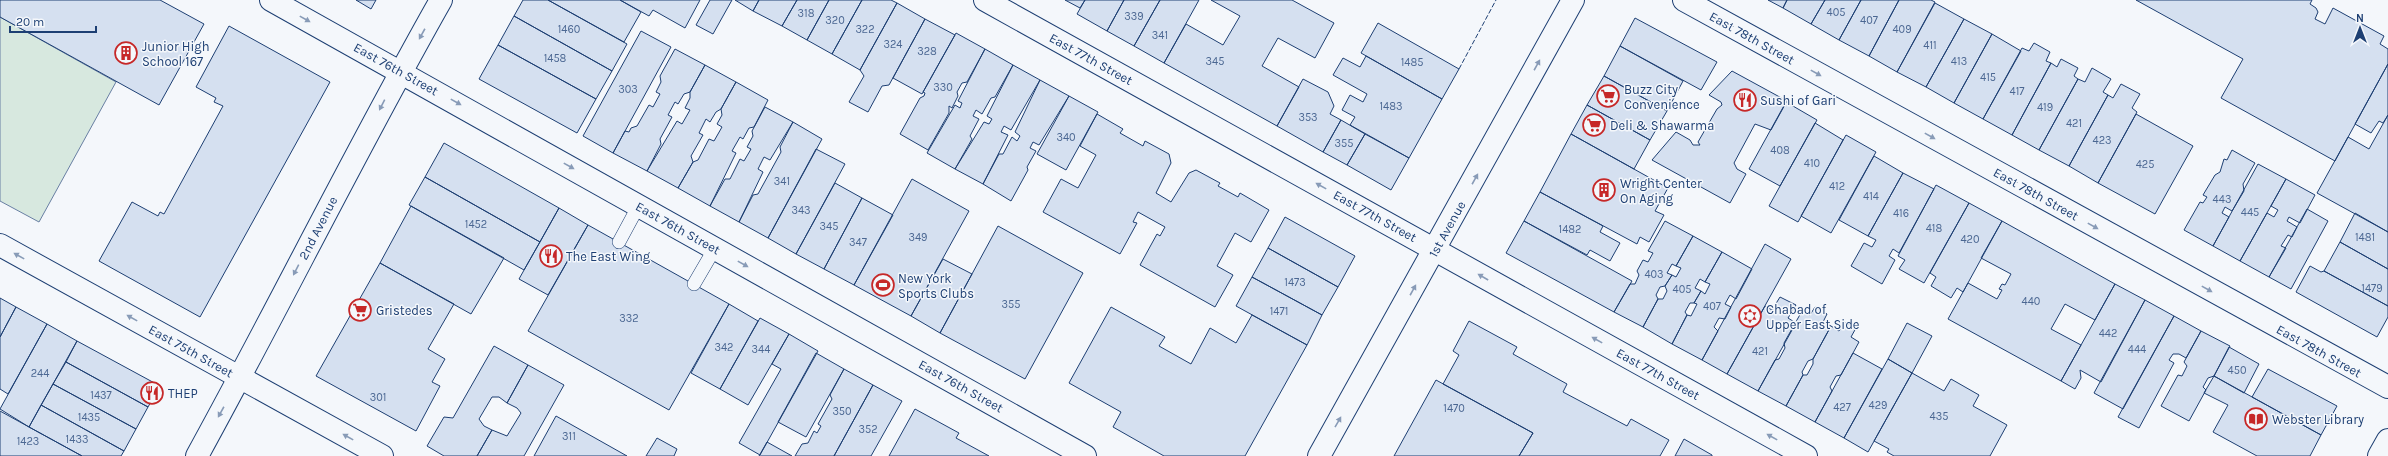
<svg xmlns="http://www.w3.org/2000/svg" width="2388" height="456" viewBox="0 0 2388 456" font-family="Karla,sans-serif">
<style>
.green{fill:#d7e8df;stroke:#687fa3}
.building{fill:#d5e0f0;stroke:#1d3f73}
.lines{fill:none;stroke-linecap:round;stroke-linejoin:round}
.lane-casing{stroke:#1d3f73;stroke-width:14}
.street-casing{stroke:#1d3f73;stroke-width:24}
.secondary-casing{stroke:#1d3f73;stroke-width:24}
.primary-casing{stroke:#1d3f73;stroke-width:24}
.lane{stroke:#f4f7fb;stroke-width:13}
.street{stroke:#f4f7fb;stroke-width:22}
.secondary{stroke:#f4f7fb;stroke-width:22}
.primary{stroke:#f4f7fb;stroke-width:22}
.fence{stroke:#1d3f73;stroke-width:1;stroke-dasharray:5 2;stroke-linecap:butt}
.oneway{fill:#889bb7}
.labels{text-anchor:middle;dominant-baseline:central;stroke-width:3;stroke-linejoin:round;paint-order:stroke}
.number-label{font-size:11px;fill:#4b6792}
.street-label{font-size:13px;fill:#1d3f73;stroke:#f4f7fb}
.poi-label{font-size:13px;fill:#1d3f73;stroke:#f4f7fb;text-anchor:start}
</style>
<rect width="100%" height="100%" fill="#f4f7fb"/>
<path class="green" d="M0,17L116,82L39,222L0,201Z"/>
<path class="building" d="M0,0H160L204,24L159,105L0,17Z
M356,0H376L371,9Z
M523,0H548L627,44L612,71L514,16Z
M548,0H620L641,12L624,42Z
M620,0H700L685,28L653,10L649,16Z
M710,0H732L713,34L696,25Z
M735,0H759L753,11Z
M759,0H797L782,26L753,11Z
M797,0H829L807,40L782,26Z
M829,0H862L832,54L807,40Z
M862,0H891L897,3L860,70L832,54Z
M1065,0H1085L1080,8Z
M1085,0H1124L1107,31L1077,14Z
M1124,0H1160L1134,46L1107,31Z
M1160,0H1199L1164,63L1134,46Z
M1211,0H1292L1334,23L1315,58L1278,38L1262,66L1299,87L1277,126L1164,63L1186,24L1223,45L1240,16Z
M1768,0H1787L1783,8Z
M1787,0H1825L1811,24L1783,8Z
M1825,0H1861L1839,40L1811,24Z
M1861,0H1899L1869,56L1839,40Z
M1899,0H1931L1935,2L1897,72L1869,56Z
M2136,0H2312L2310,4L2316,8L2318,12L2315,19L2325,24L2333,8L2384,36L2380,44L2388,49V64L2335,161L2221,98L2243,59Z
M897,3L925,19L889,85L882,86L868,112L849,102L864,76L860,70Z
M1935,3L1964,19L1926,87L1897,72Z
M514,16L612,71L596,99L498,45Z
M1635,18L1717,62L1701,90L1620,46Z
M925,19L955,35L922,94L893,78Z
M1964,19L1992,34L1954,103L1926,87Z
M1378,23L1459,69L1442,99L1361,53Z
M229,26L330,82L200,317L99,261L132,202L158,216L160,212L164,214L223,106L214,102L216,98L196,87Z
M641,31L671,47L613,153L583,136Z
M956,33L985,49L967,82L962,83L957,92L958,96L952,108L949,106V113L928,150L900,134L920,98L924,96L925,93L923,92Z
M1992,34L2021,51L1983,119L1954,103Z
M2034,43L2050,52L2046,61L2051,63L2012,135L1983,119L2022,48L2029,51Z
M498,45L596,99L577,133L479,79Z
M1620,46L1683,81L1667,111L1604,76Z
M675,49L705,65L690,92L684,94L678,104L675,102L668,115L672,117L660,139L661,144L647,171L613,153L625,131L629,132L631,128L637,126L649,105L653,107L660,94L656,92L661,82L660,76Z
M985,49L1013,65L995,97L991,98L982,114L976,110L973,116L979,119L970,136L972,139L955,169L927,153L955,105L960,108L962,103L958,101Z
M1366,56L1442,99L1409,158L1350,125L1355,117L1342,110L1350,95L1363,102L1367,94L1333,75L1343,58L1360,67Z
M2061,59L2078,68L2074,76L2078,79L2039,150L2012,135L2051,63L2057,67Z
M2388,64V115L2383,123L2379,121L2371,133L2355,124Z
M705,65L736,82L721,109L716,112L710,122L706,119L699,133L703,135L691,156L693,162L678,188L647,171L677,121L682,124L690,110L685,108L690,98V92Z
M1013,65L1040,80L1011,130L1004,126L1001,132L1008,135L983,184L955,169L984,122L989,124L992,119L987,116Z
M2092,68L2111,79L2103,92L2108,95L2069,166L2039,150L2078,79L2085,82Z
M1732,71L1787,101L1771,130L1755,124L1734,163L1737,169L1746,174L1730,203L1652,160L1676,132L1690,140L1693,145H1700L1698,142L1717,109L1722,105L1721,102L1709,95Z
M1604,76L1667,111L1650,140L1587,105Z
M1303,79L1328,92L1334,106L1330,114L1341,120L1323,152L1277,126Z
M1040,80L1069,96L1039,145L1033,142L1030,148L1036,151L1027,167L1028,170L1011,201L983,184L999,154H1003L1012,137L1017,141L1020,136L1015,132Z
M736,82L768,100L754,127L749,128L743,139L740,137L732,151L736,153L710,206L678,188L693,162L698,160L709,139L714,141L722,127L717,124L722,115L721,109Z
M2121,84L2140,94L2132,108L2137,112L2098,183L2069,166L2108,95L2113,98Z
M1069,96L1098,112L1066,170L1037,154Z
M1786,102L1817,120L1780,186L1749,169Z
M1587,105L1650,140L1634,169L1571,134Z
M765,107L793,122L770,160L764,157L758,169L763,172L739,222L710,206L725,179H730L740,159L744,161L751,149L747,147L753,136L752,131Z
M1097,114L1123,129L1120,133L1143,146L1145,141L1169,154L1171,163L1156,193L1171,202L1189,173L1196,170L1220,183L1218,186L1238,197L1240,193L1269,210L1251,242L1235,233L1217,266L1233,275L1215,307L1140,265L1157,234L1160,236L1165,227L1138,212L1133,222L1137,223L1120,254L1043,212L1061,179L1078,188L1096,155L1080,146Z
M2136,114L2193,146L2155,214L2098,183Z
M2388,115V232L2317,193L2348,137L2369,149Z
M1341,120L1365,134L1347,165L1323,152Z
M793,122L822,139L768,238L739,222L753,195L758,194L781,152L780,147Z
M1815,123L1843,140L1798,222L1769,206Z
M1365,134L1409,158L1391,190L1347,165Z
M1571,134L1668,188L1655,211L1664,215L1649,242L1640,237L1637,244L1540,192Z
M1846,135L1876,152L1831,233L1801,216Z
M444,143L559,208L540,242L425,177Z
M816,149L845,164L796,254L768,238Z
M2232,150L2255,163L2243,184L2244,191L2232,211L2225,207L2222,213L2229,217L2213,246L2184,230L2200,202L2203,203L2207,197L2203,195L2215,175L2220,172L2224,159L2227,160Z
M1874,156L1903,173L1868,236L1839,220Z
M2258,164L2286,179L2240,261L2213,246Z
M1903,173L1934,189L1899,253L1893,249L1889,256L1895,260L1882,284L1851,266L1864,243L1872,247L1876,240L1868,236Z
M425,177L540,242L524,270L409,205Z
M912,179L969,211L911,316L854,285Z
M2286,179L2315,195L2300,223L2289,217L2287,221L2297,227L2292,237L2288,235L2281,246L2286,248L2269,277L2240,261L2267,213L2274,217L2278,210L2271,206Z
M835,183L862,198L824,269L796,254Z
M1936,185L1969,203L1924,283L1899,269L1905,260L1898,256Z
M1540,192L1603,226L1600,232L1620,243L1610,261L1590,250L1587,255L1524,221Z
M862,198L893,215L854,285L824,269Z
M1969,203L2002,221L1963,292L1957,288L1951,298L1931,286L1936,277L1930,273Z
M411,206L504,258L471,314L380,263Z
M559,208L588,225L548,295L519,279Z
M2307,209L2328,221L2291,289L2269,277Z
M2355,213L2388,232V269L2340,242Z
M1285,217L1355,256L1338,287L1268,248Z
M1524,221L1632,281L1614,312L1506,253Z
M1665,221L1693,236L1676,266L1672,264L1667,273L1672,275L1665,286L1660,287L1656,295L1658,299L1643,327L1614,312L1630,284H1635L1639,275L1637,271L1643,260L1648,262L1653,253L1648,251Z
M2002,221L2115,284L2095,320L2065,304L2051,329L2081,345L2061,381L1948,319L1968,283L1997,299L2002,290L1999,289L2002,284L2005,285L2011,274L1981,258Z
M588,225L729,304L669,410L528,331Z
M998,226L1083,273L1025,379L940,333Z
M1693,236L1722,252L1705,282L1700,279L1695,288L1701,291L1694,303H1690L1685,312L1687,315L1672,344L1643,327L1658,299H1663L1667,291L1665,286L1672,275L1676,277L1681,268L1676,266Z
M2340,242L2388,269V306L2324,271Z
M1765,244L1791,259L1727,374L1702,360Z
M1268,248L1338,287L1322,315L1252,277Z
M1722,252L1752,269L1736,299L1730,295L1725,304L1731,307L1725,319L1719,318L1714,327L1718,331L1702,360L1672,344L1687,315L1691,316L1697,304L1694,303L1701,291L1705,294L1710,284L1705,282Z
M943,259L972,274L940,333L911,316Z
M380,263L454,304L428,349L445,359L432,382L440,386L416,431L316,376Z
M2310,266L2321,272L2324,271L2388,306V317L2377,337L2296,292Z
M1252,277L1322,315L1307,345L1236,306Z
M2115,284L2145,300L2101,382L2080,370L2081,378L2075,389L2061,381Z
M1780,297L1796,305L1788,318L1796,323L1758,391L1727,374L1765,306L1772,310Z
M0,298L16,307L0,337Z
M2145,300L2174,316L2123,409L2094,393Z
M729,304L758,321L720,389L691,373Z
M16,307L47,324L8,394L0,389V337Z
M1111,307L1165,337L1159,346L1191,364L1210,328L1236,343L1252,315L1307,345L1245,456H1164L1113,427L1121,412L1069,383Z
M1815,307L1827,314L1823,322L1831,326L1813,359L1808,361L1802,372L1803,375L1786,406L1758,391L1775,360L1779,359L1785,348L1784,343L1802,311L1810,315Z
M2174,316L2201,331L2186,358L2179,354H2173L2169,360L2174,363L2139,428L2118,417Z
M760,318L789,334L748,405L720,389Z
M1469,321L1517,347L1513,354L1567,384L1563,392L1627,426L1631,419L1669,440L1660,456H1519L1533,433L1443,384L1459,355L1453,351Z
M1844,322L1856,328L1851,337L1859,342L1841,375L1836,376L1830,387L1832,391L1815,422L1786,406L1803,375H1807L1813,364V359L1831,326L1839,331Z
M1907,323L1932,336L1912,373L1888,359Z
M47,324L77,341L29,427L0,409Z
M2201,331L2230,346L2214,376L2208,378L2203,387L2206,390L2189,421L2161,406L2178,375L2182,376L2187,366L2184,362Z
M789,334L818,351L760,455L739,443L781,369L772,364Z
M77,341L160,386L148,407L66,362Z
M494,346L528,365L507,403L499,397H492L479,419L484,426L492,430L477,456H444L427,446L444,417L453,418Z
M2229,347L2259,364L2244,393L2214,376Z
M816,353L844,369L806,437L778,422Z
M1853,353L1882,369L1844,438L1815,422Z
M1888,359L1912,373L1868,452L1844,438Z
M66,362L148,407L136,429L53,384Z
M528,365L564,385L524,456H477L492,430L507,436L521,413L517,408L507,403Z
M844,369L873,385L834,456H795L802,444L808,443L814,431L817,433L821,426L818,424L832,399L830,395Z
M2268,369L2337,406L2321,435L2252,397Z
M1912,373L1944,391L1951,379L1979,395L1973,406L2007,425L1990,456H1894L1887,452L1889,449L1874,441Z
M2214,376L2321,435L2310,456H2257L2213,432L2228,405L2204,393Z
M1436,380L1533,433L1519,456H1394Z
M53,384L136,429L124,451L41,405Z
M873,385L902,401L871,456H834Z
M41,405L124,451L121,456H82L29,427Z
M915,409L959,433L956,438L989,456H889Z
M0,411L29,427L82,456H0Z
M556,416L627,456H534Z
M657,438L677,449L674,456H646Z
M1684,439L1712,455V456H1675Z
M767,442L792,456H759Z"/>
<g class="lines">
<g class="lane-casing">
<path id="lane" d="M619,242L639,205
M694,284L715,248"/>
</g>
<g class="street-casing">
<path id="street" d="M271,0L1085,456
M985,0L1806,456
M1684,0L2388,387
M0,245L382,456"/>
</g>
<g class="secondary-casing">
<path id="secondary" d="M2379,456L2388,440"/>
</g>
<g class="primary-casing">
<path id="primary" d="M197,456C280,305 356,150 441,0
M1319,456L1573,0"/>
</g>
<use href="#lane" class="lane"/>
<use href="#street" class="street"/>
<use href="#secondary" class="secondary"/>
<use href="#primary" class="primary"/>
<path class="fence" d="M1459,69L1496,0"/>
</g>
<defs><path id="oneway-solid" d="M-6-.8H1V-3.2L6.5 0L1 3.2V.8H-6Z"/></defs>
<g class="oneway">
<use href="#oneway-solid" transform="translate(305 19) rotate(29)"/>
<use href="#oneway-solid" transform="translate(422 34) rotate(119)"/>
<use href="#oneway-solid" transform="translate(1537 65) rotate(-61)"/>
<use href="#oneway-solid" transform="translate(1816 73) rotate(29)"/>
<use href="#oneway-solid" transform="translate(456 102) rotate(29)"/>
<use href="#oneway-solid" transform="translate(382 105) rotate(117)"/>
<use href="#oneway-solid" transform="translate(1930 136) rotate(29)"/>
<use href="#oneway-solid" transform="translate(569 166) rotate(29)"/>
<use href="#oneway-solid" transform="translate(1475 179) rotate(-61)"/>
<use href="#oneway-solid" transform="translate(1321 186) rotate(-151)"/>
<use href="#oneway-solid" transform="translate(2093 226) rotate(29)"/>
<use href="#oneway-solid" transform="translate(19 256) rotate(-151)"/>
<use href="#oneway-solid" transform="translate(743 264) rotate(29)"/>
<use href="#oneway-solid" transform="translate(296 270) rotate(117)"/>
<use href="#oneway-solid" transform="translate(1483 277) rotate(-150)"/>
<use href="#oneway-solid" transform="translate(2207 289) rotate(29)"/>
<use href="#oneway-solid" transform="translate(1413 290) rotate(-61)"/>
<use href="#oneway-solid" transform="translate(132 318) rotate(-151)"/>
<use href="#oneway-solid" transform="translate(1597 340) rotate(-151)"/>
<use href="#oneway-solid" transform="translate(221 412) rotate(119)"/>
<use href="#oneway-solid" transform="translate(1338 422) rotate(-60)"/>
<use href="#oneway-solid" transform="translate(348 437) rotate(-151)"/>
<use href="#oneway-solid" transform="translate(1772 437) rotate(-151)"/>
</g>
<defs>
<g id="building-ring" transform="scale(1.15)"><circle r="9.5" fill="#f4f7fb" stroke="#c62828" stroke-width="1.5"/><path d="M-4-6H4V6H1V3H-1V6H-4ZM-2.5-4.3h1.7v1.8h-1.7ZM.8-4.3h1.7v1.8H.8ZM-2.5-1h1.7V.8h-1.7ZM.8-1h1.7V.8H.8Z" fill="#c62828"/></g>
<g id="supermarket-ring" transform="scale(1.15)"><circle r="9.5" fill="#f4f7fb" stroke="#c62828" stroke-width="1.5"/><path d="M-6-5.5h2.5l.6 2H6L4.5 2H-2.5L-4.4-4H-6ZM-1.5 3.2a1.3 1.3 0 1 0 .1 0ZM3 3.2a1.3 1.3 0 1 0 .1 0Z" fill="#c62828"/></g>
<g id="restaurant-ring" transform="scale(1.15)"><circle r="9.5" fill="#f4f7fb" stroke="#c62828" stroke-width="1.5"/><path d="M-5-6h1v4h1v-4h1v4h1v-4h1v5L-1.5 .5V6h-2V.5L-5-1ZM5-6V6H3V1.5H1.5Q1.5-4 5-6Z" fill="#c62828"/></g>
<g id="stadium-ring" transform="scale(1.15)"><circle r="9.5" fill="#f4f7fb" stroke="#c62828" stroke-width="1.5"/><path d="M0-5a6.5 5 0 1 0 0 10a6.5 5 0 1 0 0-10ZM-3.5-1.8h7v3.6h-7Z" fill="#c62828"/></g>
<g id="synagogue-ring" transform="scale(1.15)"><circle r="9.5" fill="#f4f7fb" stroke="#c62828" stroke-width="1.5"/><path d="M0-6.5L5.6 3.2H-5.6ZM0 6.5L5.6-3.2H-5.6Z" fill="#c62828"/></g>
<g id="library-ring" transform="scale(1.15)"><circle r="9.5" fill="#f4f7fb" stroke="#c62828" stroke-width="1.5"/><path d="M-6-4Q-3-5.5-.7-3.5V5Q-3 3-6 4ZM6-4Q3-5.5 .7-3.5V5Q3 3 6 4Z" fill="#c62828"/></g>
</defs>
<g fill-rule="evenodd">
<use href="#building-ring" x="126" y="53"/>
<use href="#supermarket-ring" x="1608" y="96"/>
<use href="#restaurant-ring" x="1745" y="100"/>
<use href="#supermarket-ring" x="1594" y="125"/>
<use href="#building-ring" x="1604" y="190"/>
<use href="#restaurant-ring" x="551" y="256"/>
<use href="#stadium-ring" x="883" y="285"/>
<use href="#supermarket-ring" x="360" y="310"/>
<use href="#synagogue-ring" x="1750" y="316"/>
<use href="#restaurant-ring" x="152" y="393"/>
<use href="#library-ring" x="2256" y="419"/>
</g>
<g class="labels">
<g class="number-label">
<text x="1836" y="12">405</text>
<text x="806" y="13">318</text>
<text x="1134" y="16">339</text>
<text x="835" y="20">320</text>
<text x="1869" y="20">407</text>
<text x="569" y="29">1460</text>
<text x="865" y="29">322</text>
<text x="1902" y="29">409</text>
<text x="1160" y="35">341</text>
<text x="893" y="44">324</text>
<text x="1930" y="45">411</text>
<text x="927" y="51">328</text>
<text x="555" y="58">1458</text>
<text x="1215" y="61">345</text>
<text x="1959" y="61">413</text>
<text x="1412" y="62">1485</text>
<text x="1988" y="77">415</text>
<text x="943" y="87">330</text>
<text x="628" y="89">303</text>
<text x="2017" y="91">417</text>
<text x="1391" y="106">1483</text>
<text x="2045" y="107">419</text>
<text x="1308" y="117">353</text>
<text x="2074" y="123">421</text>
<text x="1066" y="137">340</text>
<text x="2102" y="140">423</text>
<text x="1344" y="143">355</text>
<text x="1780" y="150">408</text>
<text x="1812" y="163">410</text>
<text x="2145" y="164">425</text>
<text x="782" y="181">341</text>
<text x="1837" y="186">412</text>
<text x="1871" y="196">414</text>
<text x="2222" y="199">443</text>
<text x="801" y="210">343</text>
<text x="2250" y="212">445</text>
<text x="1901" y="213">416</text>
<text x="476" y="224">1452</text>
<text x="829" y="226">345</text>
<text x="1934" y="228">418</text>
<text x="1570" y="229">1482</text>
<text x="918" y="237">349</text>
<text x="2365" y="237">1481</text>
<text x="1970" y="239">420</text>
<text x="858" y="242">347</text>
<text x="1654" y="274">403</text>
<text x="1295" y="282">1473</text>
<text x="2372" y="288">1479</text>
<text x="1682" y="289">405</text>
<text x="2031" y="301">440</text>
<text x="1011" y="304">355</text>
<text x="1712" y="306">407</text>
<text x="1279" y="311">1471</text>
<text x="629" y="318">332</text>
<text x="2108" y="333">442</text>
<text x="724" y="347">342</text>
<text x="761" y="349">344</text>
<text x="2137" y="349">444</text>
<text x="1760" y="351">421</text>
<text x="2237" y="370">450</text>
<text x="40" y="373">244</text>
<text x="101" y="395">1437</text>
<text x="378" y="397">301</text>
<text x="1878" y="405">429</text>
<text x="1842" y="407">427</text>
<text x="1454" y="408">1470</text>
<text x="842" y="411">350</text>
<text x="1939" y="416">435</text>
<text x="89" y="417">1435</text>
<text x="868" y="429">352</text>
<text x="569" y="436">311</text>
<text x="77" y="439">1433</text>
<text x="28" y="441">1423</text>
</g>
<g class="street-label">
<text transform="translate(1752 38) rotate(29)">East 78th Street</text>
<text transform="translate(1091 59) rotate(29)">East 77th Street</text>
<text transform="translate(396 69) rotate(29)">East 76th Street</text>
<text transform="translate(2036 194) rotate(29)">East 78th Street</text>
<text transform="translate(1375 216) rotate(29)">East 77th Street</text>
<text transform="translate(318 228) rotate(-63)">2nd Avenue</text>
<text transform="translate(678 228) rotate(29)">East 76th Street</text>
<text transform="translate(1447 229) rotate(-61)">1st Avenue</text>
<text transform="translate(191 351) rotate(29)">East 75th Street</text>
<text transform="translate(2319 351) rotate(29)">East 78th Street</text>
<text transform="translate(1658 374) rotate(29)">East 77th Street</text>
<text transform="translate(961 386) rotate(29)">East 76th Street</text>
</g>
<g class="poi-label">
<text x="142" y="46">Junior High<tspan x="142" dy="15">School 167</tspan></text>
<text x="1624" y="89">Buzz City<tspan x="1624" dy="15">Convenience</tspan></text>
<text x="1760" y="100">Sushi of Gari</text>
<text x="1610" y="125">Deli &amp; Shawarma</text>
<text x="1620" y="183">Wright Center<tspan x="1620" dy="15">On Aging</tspan></text>
<text x="566" y="256">The East Wing</text>
<text x="898" y="278">New York<tspan x="898" dy="15">Sports Clubs</tspan></text>
<text x="1766" y="309">Chabad of<tspan x="1766" dy="15">Upper East Side</tspan></text>
<text x="376" y="310">Gristedes</text>
<text x="168" y="393">THEP</text>
<text x="2272" y="419">Webster Library</text>
</g>
</g>
<g transform="translate(2360 28)" stroke="#f4f7fb" stroke-width="3" paint-order="stroke">
<path d="M0-3L7 15L0 10L-7 15Z" fill="#1d3f73"/>
<text y="-6" font-size="11" font-weight="bold" text-anchor="middle" fill="#1d3f73">N</text>
</g>
<path d="M10 26v6h86v-6" fill="none" stroke="#1d3f73" stroke-width="2"/>
<text x="16" y="26" font-size="12" fill="#1d3f73" stroke="#f4f7fb" stroke-width="3" paint-order="stroke">20 m</text>
</svg>
